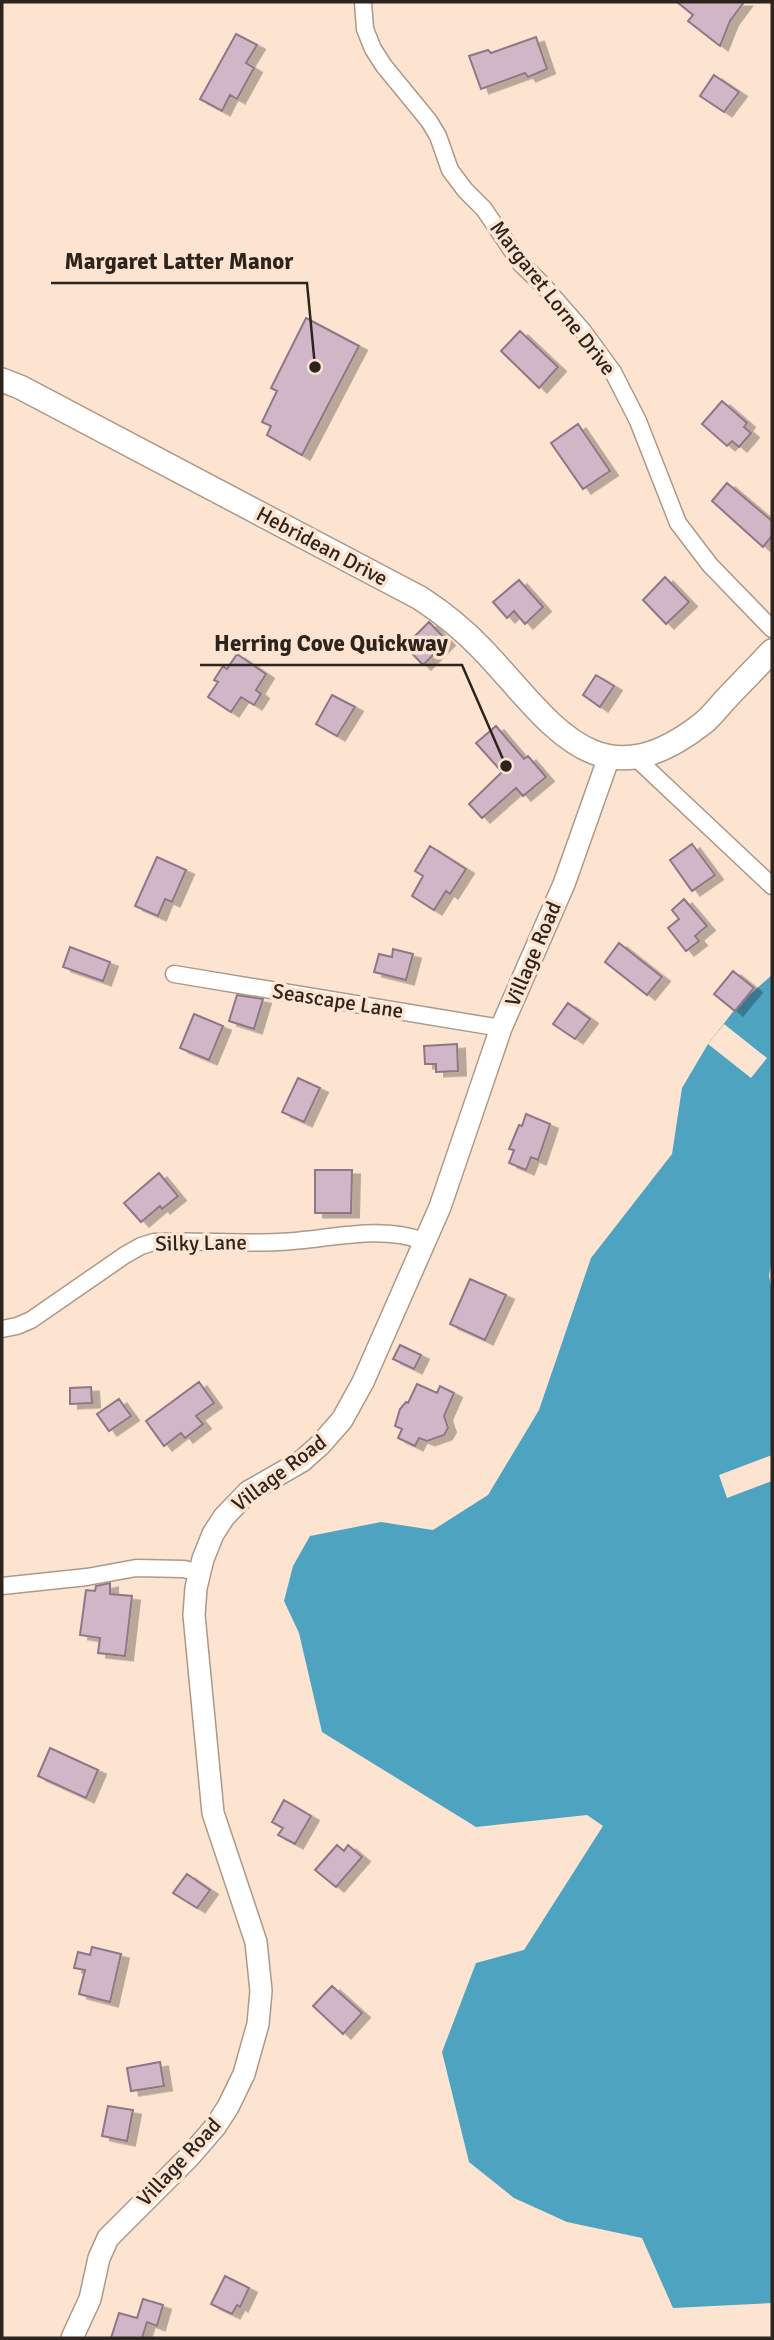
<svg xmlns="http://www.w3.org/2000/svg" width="774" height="2340" viewBox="0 0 774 2340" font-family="Signika,sans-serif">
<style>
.water{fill:#4ea3c1}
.pier{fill:#fce4d1}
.building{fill:#d0b6c7;stroke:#8e7786;stroke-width:2;filter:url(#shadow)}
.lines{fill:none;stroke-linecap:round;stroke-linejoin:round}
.minor-casing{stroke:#ae9887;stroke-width:19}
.tertiary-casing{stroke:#ae9887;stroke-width:24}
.secondary-casing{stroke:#ae9887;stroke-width:26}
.minor{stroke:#fff;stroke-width:16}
.tertiary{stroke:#fff;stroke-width:21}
.secondary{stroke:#fff;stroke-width:23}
.labels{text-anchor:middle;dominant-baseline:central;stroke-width:7;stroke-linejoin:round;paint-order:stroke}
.street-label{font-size:21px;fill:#2d241d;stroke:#fce4d1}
.leader{fill:none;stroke:#2d241d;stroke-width:2.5}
.callout-dot{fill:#2d241d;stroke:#fce4d1;stroke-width:2.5}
.callout-label{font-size:23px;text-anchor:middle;font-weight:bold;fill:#2d241d;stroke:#fce4d1;stroke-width:7;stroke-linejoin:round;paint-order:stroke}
</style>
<defs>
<filter id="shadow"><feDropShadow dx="8" dy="4.5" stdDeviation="0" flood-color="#0004"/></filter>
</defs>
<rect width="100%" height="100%" fill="#fce4d1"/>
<path class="water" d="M772,975V1261L769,1275L772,1293V2303L673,2308L642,2238L567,2222L514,2198L469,2162L442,2052L476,1963L524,1950L603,1826L587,1815L476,1827L322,1732L299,1633L284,1601L293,1566L310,1536L381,1522L433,1530L488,1495L539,1410L591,1258L672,1154L682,1088L708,1044L739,1004Z"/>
<path class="pier" d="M724,1024L767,1058L751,1078L708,1044Z
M772,1455V1481L727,1498L719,1475Z"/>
<path class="building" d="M677,2H744L730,21L720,46L688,21L693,15Z
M236,34L257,45L246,63L254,68L237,99L230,95L222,111L200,99Z
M536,37L547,69L528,77L525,73L481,89L469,56L488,50L491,53Z
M714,75L739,92L724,112L700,96Z
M306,318L359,346L302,455L267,435L271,426L262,422L277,391L271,388Z
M520,331L558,367L539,388L501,351Z
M722,401L747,423L744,427L751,433L739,447L732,441L727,446L702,424Z
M578,424L610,471L583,489L551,443Z
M727,483L772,521V536L763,547L712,501Z
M665,577L689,602L666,624L643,600Z
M519,580L543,607L525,624L514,611L507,618L493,602Z
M429,622L447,641L423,665L405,646Z
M237,654L266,674L256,690L261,694L254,705L241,697L231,712L208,697L218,682L214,680L223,666L227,669Z
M596,675L614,686L600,707L583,695Z
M332,695L355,707L337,736L316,724Z
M496,726L524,759L528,756L546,777L523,796L516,788L482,818L469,804L502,772L476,743Z
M692,844L715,875L692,891L670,860Z
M430,846L466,869L450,894L446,891L434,910L412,896L423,876L415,871Z
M157,857L186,870L172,902L165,899L158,916L135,906Z
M684,899L707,926L695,936L699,941L686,951L668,928L679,919L672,910Z
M619,943L662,977L647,995L605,962Z
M70,947L110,962L103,981L63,967Z
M393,949L413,954L406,980L374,972L379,954L392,957Z
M733,971L754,988L735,1011L714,994Z
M237,995L263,999L254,1029L229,1021Z
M568,1003L590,1019L575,1039L553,1024Z
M194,1014L223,1026L209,1060L180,1048Z
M457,1044L458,1071L436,1072V1064H425L424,1046Z
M298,1078L320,1088L304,1122L282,1112Z
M526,1114L550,1124L538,1160L531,1157L526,1170L509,1163L514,1150L509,1149L519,1125L522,1126Z
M315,1170H352L351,1213H315Z
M159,1173L178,1196L162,1209L160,1206L141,1222L124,1203Z
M470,1279L506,1295L485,1340L450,1324Z
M400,1345L421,1355L414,1369L393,1359Z
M199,1382L214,1403L196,1416L203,1424L185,1438L181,1433L164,1446L146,1421Z
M417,1384L437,1393L440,1386L454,1393L444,1416L448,1428L444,1435L427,1441L419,1438L415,1446L398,1438L402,1429L395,1426L400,1409L406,1402L408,1403Z
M91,1387L92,1403L70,1404V1388Z
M119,1399L131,1416L109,1431L97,1414Z
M110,1583V1594L132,1596L125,1656L98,1653L100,1638L80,1635L86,1590L95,1591L96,1586Z
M50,1748L98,1770L86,1798L38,1776Z
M284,1800L311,1816L295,1844L278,1835L283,1828L272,1822Z
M337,1845L344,1851L348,1845L362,1857L336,1887L315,1870Z
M187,1874L210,1890L197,1908L173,1893Z
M92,1947L121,1954L110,2002L79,1994L85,1970L74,1968L78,1952L90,1955Z
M332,1986L362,2013L343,2034L313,2006Z
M160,2062L164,2086L131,2091L127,2068Z
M108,2106L133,2110L127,2141L102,2136Z
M225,2276L249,2288L240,2307L237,2305L232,2314L211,2304Z
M143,2299L163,2305L157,2326L147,2322L142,2338H111L119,2313L137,2318Z"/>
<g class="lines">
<g class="minor-casing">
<path id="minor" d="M363,2L365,29L373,49L384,66L429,121L438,136L450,170L465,190L484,209L521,264L542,284L583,331L613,372L638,421L678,523L710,565L772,629
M636,758L772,886
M174,974L501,1028
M2,1329L17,1326L31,1320L125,1255L141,1246L154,1242C196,1240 238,1244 279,1242C329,1240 376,1224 424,1241
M2,1586L87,1577L136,1568L184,1569L199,1573"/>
</g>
<g class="tertiary-casing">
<path id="tertiary" d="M72,2338L90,2299L99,2258L108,2238L190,2156L215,2127L228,2107L244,2074L258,2024L261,1991L256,1942L213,1813L194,1615L196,1588L203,1559L213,1534L224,1517L248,1492L302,1461L320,1445L342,1420L363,1382L440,1207L501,1028L564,884L609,757"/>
</g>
<g class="secondary-casing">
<path id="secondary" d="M2,380L20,387L420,598C443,613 463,629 482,649C550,720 596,807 702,724C710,718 717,709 724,701C740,684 756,668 772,651"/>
</g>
<use href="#minor" class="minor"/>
<use href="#tertiary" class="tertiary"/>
<use href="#secondary" class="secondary"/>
</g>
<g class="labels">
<g class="street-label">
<text transform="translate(553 298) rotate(52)">Margaret Lorne Drive</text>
<text transform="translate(322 546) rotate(28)">Hebridean Drive</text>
<text transform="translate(533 954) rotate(-67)">Village Road</text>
<text transform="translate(338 1001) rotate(9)">Seascape Lane</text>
<text transform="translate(201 1243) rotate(-1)">Silky Lane</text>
<text transform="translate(279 1473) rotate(-37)">Village Road</text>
<text transform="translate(179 2162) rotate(-47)">Village Road</text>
</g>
</g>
<path class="leader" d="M315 367L307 283H51M506 766L462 665H200"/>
<g class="callout-dot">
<circle cx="315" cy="367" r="7"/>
<circle cx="506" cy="766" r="7"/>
</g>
<g class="callout-label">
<text x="179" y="269">Margaret Latter Manor</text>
<text x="331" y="651">Herring Cove Quickway</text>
</g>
<rect width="774" height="2340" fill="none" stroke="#2d241d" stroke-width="7"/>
</svg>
